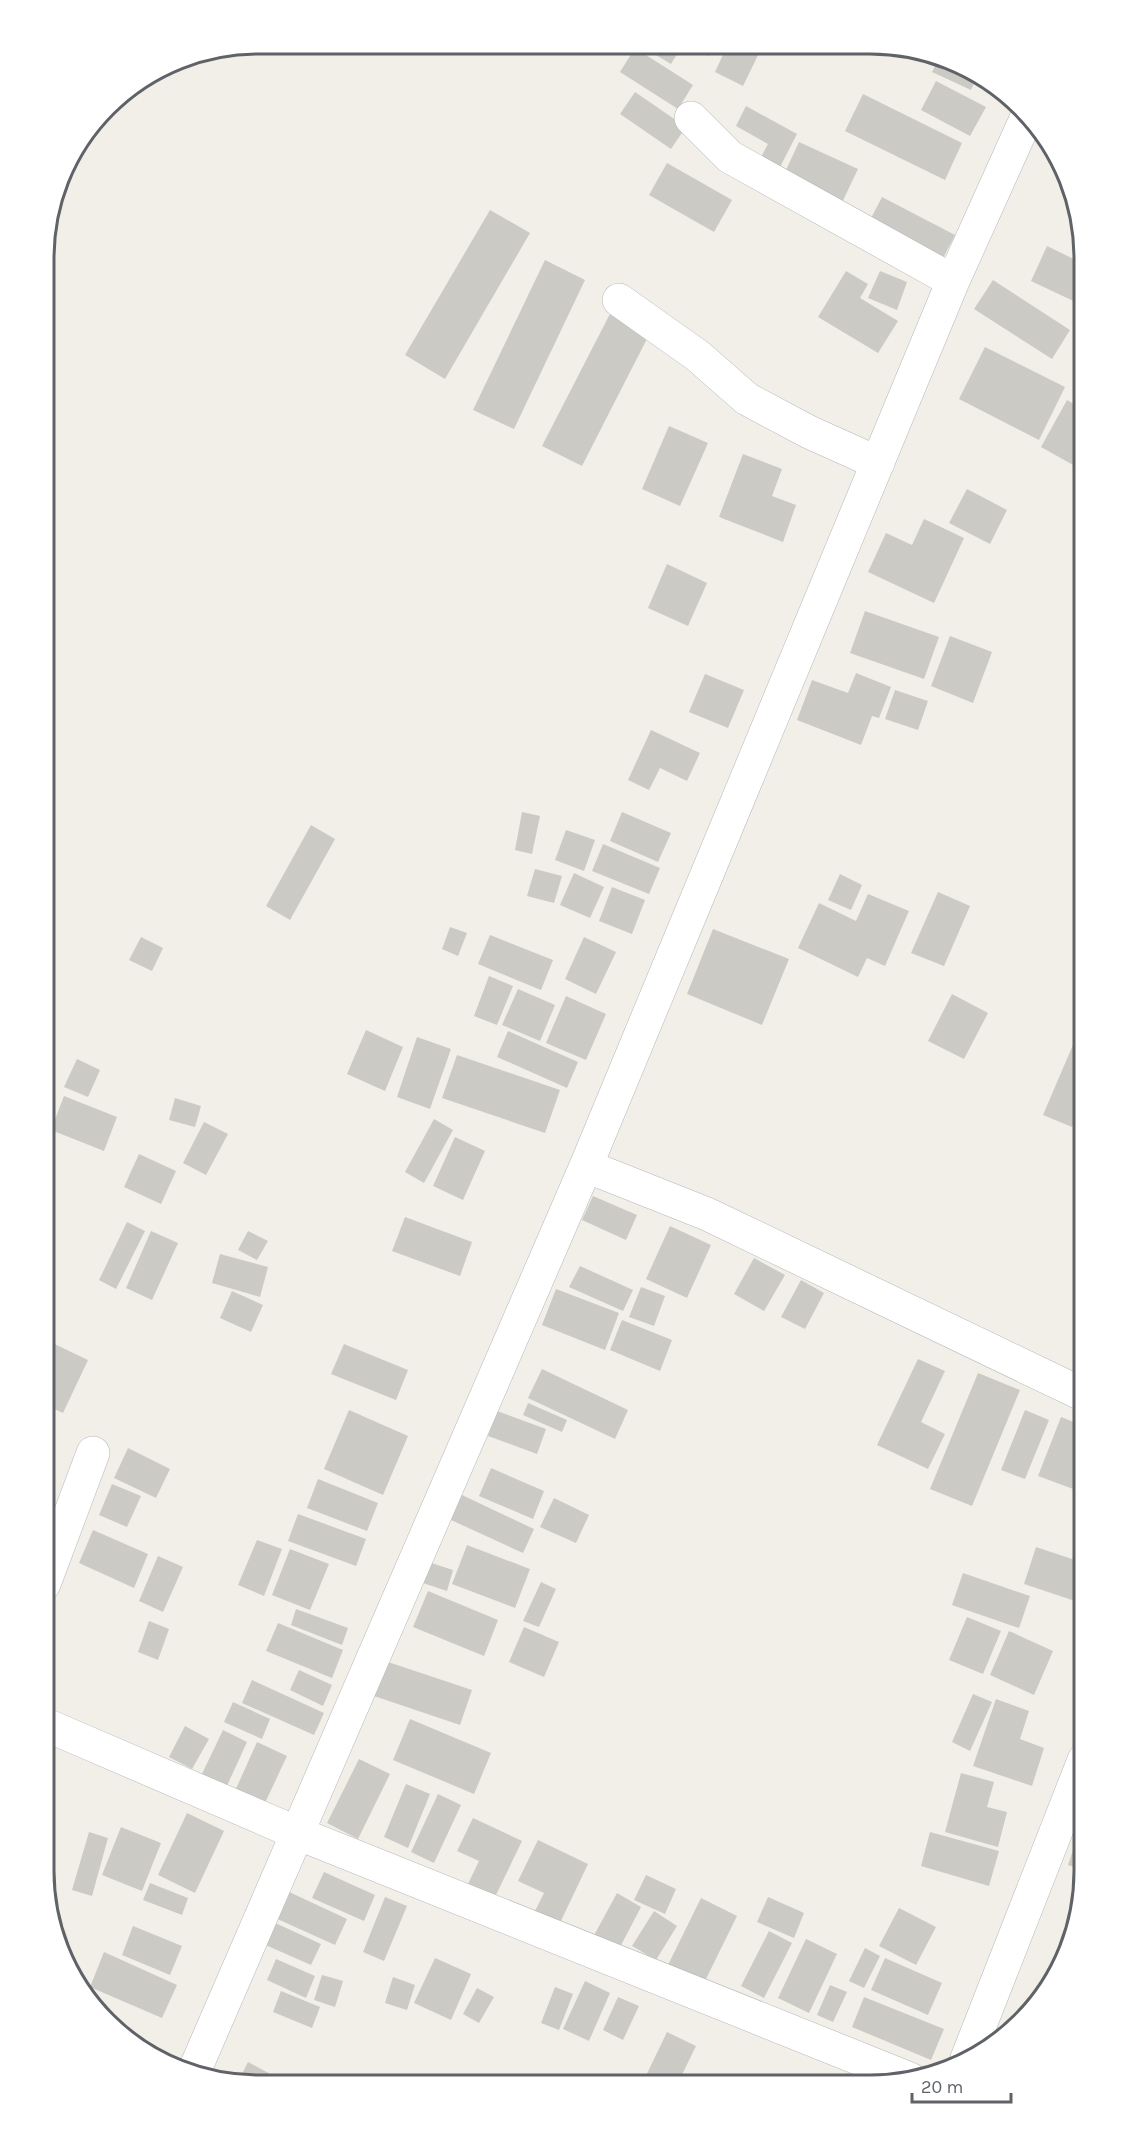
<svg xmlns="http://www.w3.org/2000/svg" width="1128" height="2129" viewBox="0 0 1128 2129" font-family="Karla,sans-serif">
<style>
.building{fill:#cccac5}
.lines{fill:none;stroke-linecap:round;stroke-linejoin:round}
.minor-casing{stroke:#b5b8bc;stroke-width:34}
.minor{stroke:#fff;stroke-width:33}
.rim{fill:none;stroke:#5f6368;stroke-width:3}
</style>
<rect width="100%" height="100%" fill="#f1efe8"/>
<path class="building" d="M654,46H682L671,64L651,52Z
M690,46H714L708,56Z
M727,46L762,47L743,86L715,72Z
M635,48L693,85L678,109L620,72Z
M938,60L976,79L971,90L932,72Z
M936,81L986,107L970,136L921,110Z
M635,92L686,127L671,149L620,114Z
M863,94L962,143L945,180L845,131Z
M746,106L797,134L778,171L759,161L768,144L736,126Z
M799,142L858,169L838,211L780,183Z
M667,163L732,200L714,232L649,195Z
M882,197L955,235L940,264L867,226Z
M490,210L530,233L445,379L405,355Z
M1047,246L1084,264V306L1031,281Z
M545,260L585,280L514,429L473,410Z
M846,271L868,284L860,298L898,321L878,353L818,317Z
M880,271L907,282L897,310L868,298Z
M993,280L1070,330L1052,359L974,309Z
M613,308L652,329L582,466L542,446Z
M985,347L1065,387L1039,440L959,399Z
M1067,400L1084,410L1082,470L1041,447Z
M669,426L708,443L680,506L642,489Z
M743,454L782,469L772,496L796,505L783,542L719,517Z
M967,489L1007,510L990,544L949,523Z
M924,519L964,538L934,603L868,572L886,533L912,545Z
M667,564L707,583L688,626L648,608Z
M865,611L939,637L924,679L850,653Z
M950,636L992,652L973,703L931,686Z
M856,673L891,687L879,718L872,716L861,745L797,720L812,680L848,693Z
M705,674L744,690L728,728L689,712Z
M895,690L928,701L918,730L885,719Z
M651,730L700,753L687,781L660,768L649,790L628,780Z
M522,812L540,816L532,854L515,850Z
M622,812L671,833L658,862L610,841Z
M311,825L335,839L290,920L266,906Z
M566,830L595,840L584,871L555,860Z
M603,844L660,868L649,894L592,871Z
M535,869L562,876L554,903L527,896Z
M574,873L604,887L590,918L560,905Z
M840,874L862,885L851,910L828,900Z
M612,887L645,900L632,934L599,921Z
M938,892L970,906L944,966L911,953Z
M868,894L909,911L885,966L867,958L858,977L798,948L819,903L856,921Z
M450,927L467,933L458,956L442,949Z
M713,929L789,959L762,1025L687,994Z
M490,935L553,960L541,990L478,964Z
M141,937L163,948L152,971L129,960Z
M584,937L616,952L596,994L565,979Z
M489,976L513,986L497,1025L474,1016Z
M518,989L555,1005L540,1041L502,1025Z
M952,994L988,1013L964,1059L928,1041Z
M566,996L606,1014L586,1060L546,1043Z
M1081,1026L1084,1027V1100L1072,1127L1043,1115Z
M366,1030L403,1047L385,1091L347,1074Z
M508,1031L578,1062L567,1088L497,1057Z
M417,1037L451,1049L430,1109L397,1097Z
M457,1055L560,1090L545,1133L442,1098Z
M77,1059L100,1070L88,1097L64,1087Z
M64,1096L117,1117L104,1151L51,1130Z
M175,1098L201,1106L195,1127L169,1120Z
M434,1119L453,1130L424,1183L405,1172Z
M204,1122L228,1134L206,1175L183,1163Z
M455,1137L485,1151L463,1200L433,1186Z
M139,1154L176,1171L161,1204L124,1187Z
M593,1196L637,1215L626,1240L582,1220Z
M405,1217L472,1242L460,1276L392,1251Z
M127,1222L145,1231L116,1289L99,1280Z
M670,1226L711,1245L687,1298L646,1279Z
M151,1231L178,1243L152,1300L126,1288Z
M248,1231L268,1241L257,1260L238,1250Z
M220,1254L268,1267L260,1297L212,1283Z
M754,1258L785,1275L764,1311L734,1294Z
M580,1266L633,1290L623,1311L569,1287Z
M801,1280L824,1293L805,1329L781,1317Z
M641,1287L665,1296L654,1326L629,1317Z
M556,1289L619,1313L605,1350L542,1325Z
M232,1291L263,1305L251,1332L220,1318Z
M622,1320L672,1340L660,1371L610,1350Z
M44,1339L88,1360L63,1413L44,1404V1388L50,1376L44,1373Z
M344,1344L408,1370L396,1400L331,1374Z
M918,1359L945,1371L921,1422L945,1434L928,1469L877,1445Z
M542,1369L628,1410L615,1439L528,1398Z
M978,1373L1020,1390L972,1506L930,1489Z
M528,1403L567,1420L562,1432L523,1415Z
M349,1410L408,1436L383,1495L324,1469Z
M1025,1410L1049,1420L1025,1479L1001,1470Z
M497,1411L546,1429L537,1454L488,1436Z
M1061,1417L1084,1426V1493L1038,1476Z
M128,1448L170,1469L156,1498L114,1478Z
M491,1468L544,1491L533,1519L479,1496Z
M318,1479L378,1503L367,1531L307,1508Z
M112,1484L141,1496L127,1527L99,1515Z
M462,1495L534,1529L523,1553L451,1520Z
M554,1498L589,1515L576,1543L540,1527Z
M298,1514L366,1539L356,1566L288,1541Z
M93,1530L148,1554L134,1588L79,1563Z
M257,1540L282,1549L264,1596L238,1585Z
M467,1545L530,1569L515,1608L452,1584Z
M1036,1547L1084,1563V1604L1024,1584Z
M290,1549L329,1564L310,1610L272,1595Z
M158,1556L183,1567L163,1612L139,1601Z
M425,1561L453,1570L447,1591L420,1582Z
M963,1573L1030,1596L1019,1628L952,1605Z
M541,1582L556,1589L539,1627L523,1621Z
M428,1591L498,1620L484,1656L413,1627Z
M296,1609L348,1628L342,1645L291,1625Z
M967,1617L1001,1631L983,1674L949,1660Z
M149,1621L169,1629L158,1660L138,1652Z
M278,1623L343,1650L332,1678L266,1651Z
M524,1627L559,1642L544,1677L509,1662Z
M1009,1631L1053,1651L1034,1695L990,1675Z
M385,1661L472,1690L460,1725L374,1696Z
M299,1670L332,1685L323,1706L290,1690Z
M252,1680L324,1713L314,1735L242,1703Z
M973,1694L992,1702L970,1751L952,1742Z
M996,1699L1029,1711L1020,1739L1044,1748L1032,1786L973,1766Z
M233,1702L270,1719L262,1739L224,1722Z
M410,1719L491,1753L474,1794L393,1760Z
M185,1726L209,1739L192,1769L169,1757Z
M223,1730L247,1742L226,1788L201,1776Z
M257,1742L287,1756L264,1805L235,1791Z
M359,1759L390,1774L358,1839L327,1823Z
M961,1773L994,1782L987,1807L1007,1812L998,1847L945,1832Z
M406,1784L430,1794L408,1848L384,1837Z
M438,1794L461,1805L434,1863L411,1852Z
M187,1813L224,1831L195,1893L158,1875Z
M473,1818L522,1841L495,1897L468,1884L479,1861L457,1851Z
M121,1827L161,1843L142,1891L102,1875Z
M89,1832L108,1838L92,1896L72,1890Z
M930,1832L999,1851L989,1886L921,1866Z
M1078,1835L1084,1837V1870L1068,1865Z
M538,1840L588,1864L559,1925L534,1913L544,1893L518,1881Z
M324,1872L375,1895L364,1921L312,1898Z
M646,1875L676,1889L665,1914L634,1900Z
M150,1883L188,1898L182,1915L143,1900Z
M285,1890L347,1919L335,1945L273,1917Z
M617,1893L641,1907L617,1953L592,1939Z
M385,1897L407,1906L384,1961L363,1952Z
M768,1897L804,1913L794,1938L757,1922Z
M701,1898L737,1916L703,1985L667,1967Z
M899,1908L936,1927L916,1965L879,1946Z
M654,1911L677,1926L656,1960L632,1946Z
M271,1921L321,1944L311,1965L261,1943Z
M133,1926L182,1946L170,1975L122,1955Z
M769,1931L792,1943L764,1998L741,1986Z
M806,1939L837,1954L809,2013L778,1998Z
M865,1948L880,1956L864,1988L849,1981Z
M104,1952L177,1985L162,2018L90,1987Z
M435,1958L471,1974L451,2020L414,2003Z
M885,1958L942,1983L928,2015L871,1990Z
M276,1959L315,1976L306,1998L267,1980Z
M322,1975L343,1981L335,2007L314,2000Z
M393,1977L415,1985L407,2010L385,2003Z
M585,1981L610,1993L589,2041L563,2029Z
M830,1985L847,1992L833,2022L817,2015Z
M555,1987L573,1994L559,2030L541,2023Z
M477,1988L494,1997L479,2023L463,2014Z
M281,1991L320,2007L312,2028L273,2012Z
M618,1997L639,2006L623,2040L603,2030Z
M864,1997L944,2029L931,2060L852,2027Z
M667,2032L696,2046L677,2085H644L642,2084Z
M248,2062L289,2084H237Z
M810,2077L833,2085H807Z"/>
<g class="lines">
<g class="minor-casing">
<path id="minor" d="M691,118L730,157L953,281
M619,300L698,356L747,399L809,432L878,463
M586,1166L707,1214L1084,1395
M44,1584L93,1453
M44,1724L297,1833L910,2079
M966,2061L1084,1760
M193,2074L586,1166L953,281L1026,119"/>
</g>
<use href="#minor" class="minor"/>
</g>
<path d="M0 0H1128V2129H0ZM258 54H870A204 204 0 0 1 1074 258V1871A204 204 0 0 1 870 2075H258A204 204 0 0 1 54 1871V258A204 204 0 0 1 258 54Z" fill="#fff" fill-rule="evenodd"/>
<path class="rim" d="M258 54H870A204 204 0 0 1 1074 258V1871A204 204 0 0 1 870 2075H258A204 204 0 0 1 54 1871V258A204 204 0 0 1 258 54Z"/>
<path d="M912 2093v9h99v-9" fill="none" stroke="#5f6368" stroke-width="3"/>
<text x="921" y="2093" font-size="18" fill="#5f6368" stroke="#ffffff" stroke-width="4.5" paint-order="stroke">20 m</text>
</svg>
